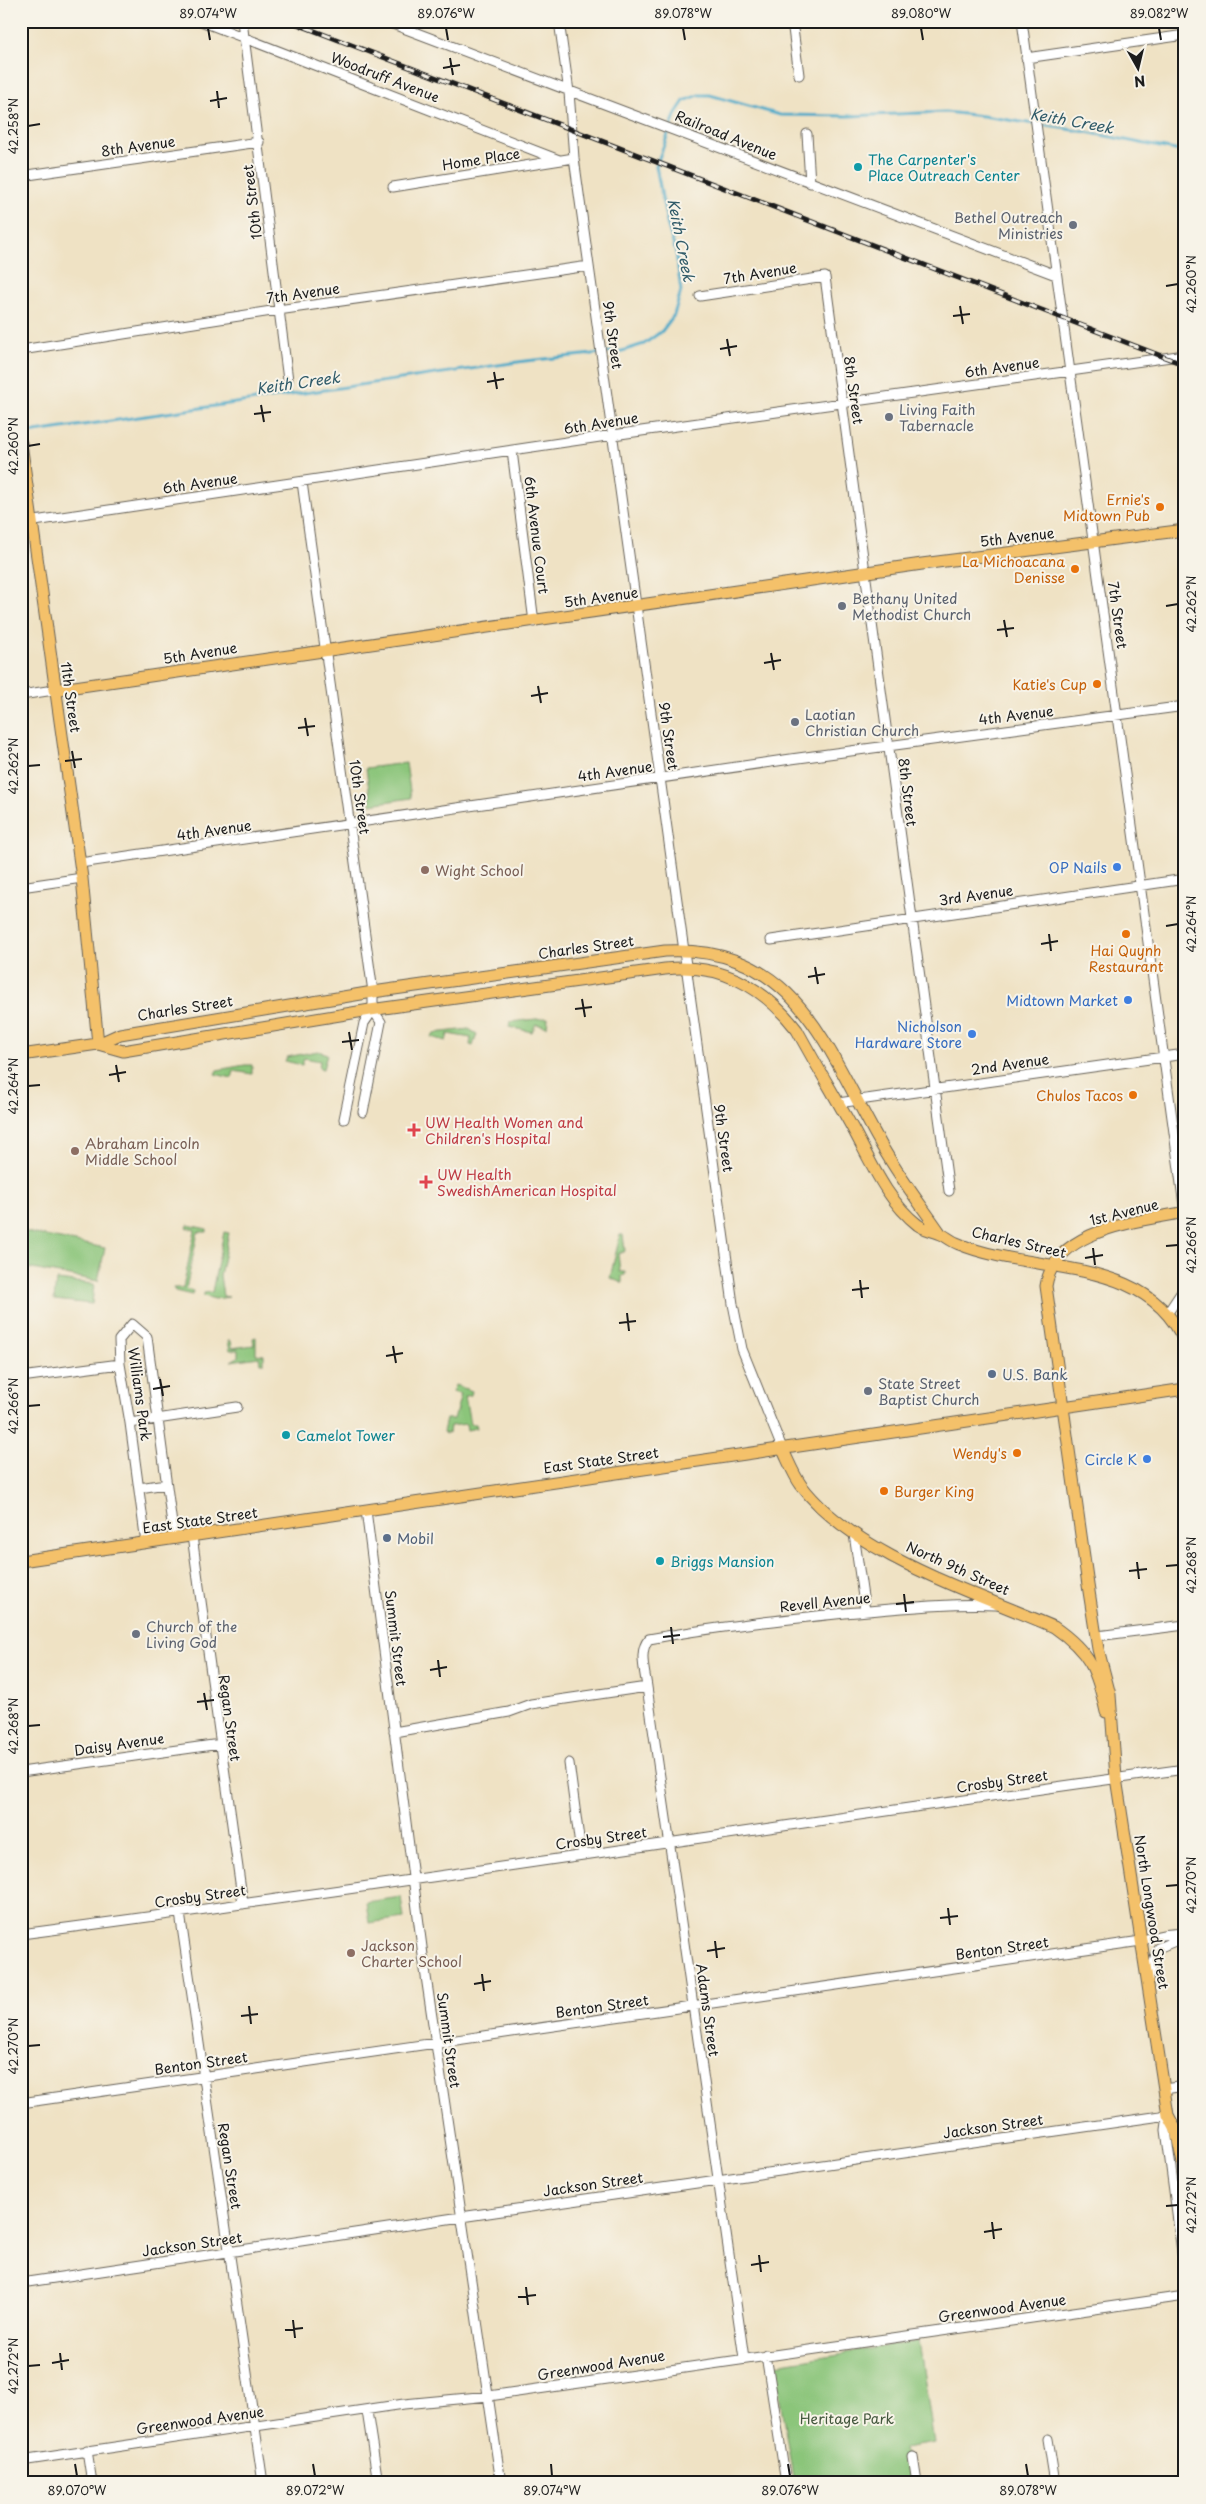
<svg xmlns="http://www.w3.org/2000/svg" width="1206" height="2504" viewBox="0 0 1206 2504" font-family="'Playpen Sans',sans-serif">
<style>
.green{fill:#8bc57a;stroke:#54704b}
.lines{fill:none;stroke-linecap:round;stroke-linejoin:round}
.stream{stroke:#49a9c8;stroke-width:3}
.minor-casing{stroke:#666157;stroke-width:11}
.major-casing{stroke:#666157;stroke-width:13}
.minor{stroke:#fff;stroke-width:9}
.major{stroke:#f4c16a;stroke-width:11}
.rail-casing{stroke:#1c1c1c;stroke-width:5}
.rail{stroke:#f7f3e8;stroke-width:3;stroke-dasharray:9;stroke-linecap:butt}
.ticks{fill:none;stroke:#1c1c1c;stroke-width:2}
.culture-dot{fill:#0f9aa8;stroke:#f7f3e8;stroke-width:2}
.worship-dot{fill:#6b7280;stroke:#f7f3e8;stroke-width:2}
.food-dot{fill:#e8710a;stroke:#f7f3e8;stroke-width:2}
.shop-dot{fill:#3f7fe0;stroke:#f7f3e8;stroke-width:2}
.education-dot{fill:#8d6e63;stroke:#f7f3e8;stroke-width:2}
.health-dot{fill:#e0444e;stroke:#f7f3e8;stroke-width:2}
.service-dot{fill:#5c6f8a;stroke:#f7f3e8;stroke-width:2}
.labels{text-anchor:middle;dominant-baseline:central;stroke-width:4;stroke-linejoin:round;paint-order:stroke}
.street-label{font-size:14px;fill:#1c1c1c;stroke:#f7f3e8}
.culture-label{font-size:14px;fill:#0d838f;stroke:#f7f3e8;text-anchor:start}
.worship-label{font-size:14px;fill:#5b616d;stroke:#f7f3e8;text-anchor:start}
.food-label{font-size:14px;fill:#c56008;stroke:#f7f3e8;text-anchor:end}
.shop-label{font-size:14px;fill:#366cbe;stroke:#f7f3e8;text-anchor:end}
.education-label{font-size:14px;fill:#785e54;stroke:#f7f3e8;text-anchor:start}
.health-label{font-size:14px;fill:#be3a42;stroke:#f7f3e8;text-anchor:start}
.service-label{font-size:14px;fill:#4e5e75;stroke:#f7f3e8;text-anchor:start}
.park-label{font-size:14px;fill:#43573d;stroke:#f7f3e8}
.water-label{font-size:15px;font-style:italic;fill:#305b69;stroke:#f7f3e8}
.neatline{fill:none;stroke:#1c1c1c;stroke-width:2}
.ticks-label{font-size:12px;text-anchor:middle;fill:#1c1c1c}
</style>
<rect width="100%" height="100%" fill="#f7f3e8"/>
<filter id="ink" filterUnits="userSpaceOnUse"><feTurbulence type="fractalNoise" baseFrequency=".02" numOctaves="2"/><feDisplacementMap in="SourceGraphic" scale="10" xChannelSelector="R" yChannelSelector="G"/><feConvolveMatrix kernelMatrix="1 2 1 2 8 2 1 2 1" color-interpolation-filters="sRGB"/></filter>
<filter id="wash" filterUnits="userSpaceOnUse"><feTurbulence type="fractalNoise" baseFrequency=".0096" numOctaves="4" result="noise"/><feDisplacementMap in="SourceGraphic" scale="20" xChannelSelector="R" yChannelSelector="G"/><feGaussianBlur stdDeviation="1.12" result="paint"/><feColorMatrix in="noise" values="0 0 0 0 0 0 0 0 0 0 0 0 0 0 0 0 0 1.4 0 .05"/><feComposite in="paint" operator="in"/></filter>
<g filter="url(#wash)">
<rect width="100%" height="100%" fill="#efe2c4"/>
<path class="green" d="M406,763L411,798L371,804L366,768Z
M545,1018H548L547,1027L536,1024L532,1032L509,1027L510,1022Z
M469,1029L477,1034L473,1046L470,1045L471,1038L448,1034L446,1041L431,1037L434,1033Z
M318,1051L327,1054L323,1069L319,1068L320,1061L304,1058L302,1065L285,1061L287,1057Z
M245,1065H252V1074L234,1071L232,1078L215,1074L217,1070Z
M188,1225L207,1229V1232H198L186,1289L193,1291L192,1295L175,1291L173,1288H183L195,1230L187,1228Z
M21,1231L105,1248L98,1281L21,1267Z
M224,1232L229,1233L220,1275L223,1296L229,1297L215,1299L204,1296V1293L212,1292Z
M620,1235H623L625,1251L618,1254L620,1272H625V1275L622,1276V1283L610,1278Z
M56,1280L94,1284L92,1304L54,1300Z
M256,1337V1354L264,1355V1363H260L259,1357L231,1361L238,1357V1350H230L228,1341H231L232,1348L254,1345L253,1338Z
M455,1385L472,1391L471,1395L465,1396L470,1424H476L477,1428L467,1430L466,1424L450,1426L449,1433L445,1434L443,1432L446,1419H454L461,1394L452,1392Z
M401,1897L404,1918L369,1923L366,1902Z
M919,2341L934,2443L904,2448L910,2483H794L775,2370L776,2364Z"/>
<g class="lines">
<path class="stream" d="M21,434L525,361L622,351L644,344L662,331L674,315L681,291L676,253L667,223L656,166L676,113L684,101L699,95H710L780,115L849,116L945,112L983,116L1086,132L1185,152"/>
</g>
</g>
<g filter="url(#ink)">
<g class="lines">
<g class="minor-casing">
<path id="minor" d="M201,21L559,160
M242,21L288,380
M385,21L1056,275
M559,21L569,92L574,158L733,1304L742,1349L782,1448
M792,21L799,75
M1022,21L1185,1213
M1026,58L1185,35
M807,134L810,183
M21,176L259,142
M393,187L574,158
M700,296L825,277L949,1191
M21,350L278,310L589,266
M512,451L534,622
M302,482L373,992V1010L381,1022L363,1112
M21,523L627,433L1185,355
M21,695L54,690
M80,863L791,759L1185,706
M21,887L82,878
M771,940L1185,879
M838,1103L1185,1054
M344,1119L364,1023L373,1010
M1167,1314L1185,1287
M21,1377L120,1364
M130,1423L237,1407
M139,1488L166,1484
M366,1510L424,1963L501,2483
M854,1534L865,1611
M192,1536L243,1904
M146,1543L130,1423L120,1364L119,1340L132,1324L147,1337L174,1539
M1097,1636L1185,1625
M394,1732L509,1712L531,1704L647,1687
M569,1763L580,1846L585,1854
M21,1772L220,1744
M180,1913L263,2483
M21,1934C410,1883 797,1822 1185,1769
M1148,1980L1158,1948L1185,1937
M1164,2089L1185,2086
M21,2103L1141,1941C1155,1935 1169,1934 1185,1933
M21,2283L461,2217L1168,2115L1166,2130L1185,2275
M766,2355L786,2483
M744,2358L647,1687C645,1671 638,1651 649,1639C714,1627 779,1620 845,1613C895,1609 946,1603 996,1605
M367,2411L378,2483
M1048,2439L1055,2483
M87,2450L92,2483
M913,2457L917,2483
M21,2461L404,2404L489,2396L1185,2296"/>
</g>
<g class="major-casing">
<path id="major" d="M21,443L82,878L98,1044
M54,690L922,564L1185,530
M98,1044L123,1051L370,1010L665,969C721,963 763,986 797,1030C815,1063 834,1095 853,1129C871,1162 887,1201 918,1225C925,1230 935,1231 943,1235C948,1238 953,1242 959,1244C1033,1275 1148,1254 1185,1343
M21,1055L98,1044L120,1034L373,992L665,951C795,945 825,1045 878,1139C896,1173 919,1202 941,1234
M1185,1212C1139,1222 1055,1228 1046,1286L1088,1585L1098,1649L1110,1695L1116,1778L1168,2115L1176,2130L1185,2173
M782,1448C788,1460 793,1474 801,1485C853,1555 976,1593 1054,1627C1090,1652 1097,1670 1106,1712
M21,1561L1185,1389"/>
</g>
<use href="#minor" class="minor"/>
<use href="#major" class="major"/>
<g class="rail-casing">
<path id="rail" d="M289,21L1185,365"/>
</g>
<use href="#rail" class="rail"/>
</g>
</g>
<path class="ticks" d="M208,28L210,40M446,28L448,40M683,28L685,40M921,28L923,40M1159,28L1161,40M450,58L453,75M443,68L460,65M217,91L219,108M210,101L227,98M28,126L40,124M1166,286L1178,284M960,306L963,324M953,316L970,314M727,339L730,356M720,349L737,346M494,372L497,389M487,382L504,379M261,405L264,422M254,414L271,412M28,446L40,444M1166,606L1178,604M1004,620L1007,637M997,630L1014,628M771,653L774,670M764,663L781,660M538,686L541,703M531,696L548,693M305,718L308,736M298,728L315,726M72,751L75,768M65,761L82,759M28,766L40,765M1166,926L1178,924M1049,934L1051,951M1041,944L1058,941M815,967L818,984M808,977L825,974M582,999L585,1017M575,1009L592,1007M349,1032L352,1050M342,1042L359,1040M116,1065L119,1082M109,1075L126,1072M28,1086L40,1085M1166,1246L1178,1245M1093,1248L1095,1265M1085,1258L1103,1255M860,1280L862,1298M852,1290L869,1288M627,1313L629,1331M619,1323L636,1321M393,1346L396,1363M386,1356L403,1353M160,1379L163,1396M153,1389L170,1386M28,1406L40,1405M1137,1562L1139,1579M1166,1566L1178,1565M1129,1571L1147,1569M904,1594L906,1612M896,1604L914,1602M671,1627L673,1644M663,1637L680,1635M438,1660L440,1677M430,1670L447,1667M204,1693L207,1710M197,1702L214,1700M28,1726L40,1725M1166,1886L1178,1885M948,1908L950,1925M940,1918L958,1916M715,1941L717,1958M707,1951L725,1948M482,1974L484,1991M474,1984L491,1981M249,2006L251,2024M241,2016L258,2014M28,2046L40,2045M1166,2206L1178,2205M992,2222L994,2239M984,2232L1002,2229M759,2255L761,2272M751,2265L769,2262M526,2287L528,2305M518,2297L536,2295M293,2320L295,2338M285,2330L303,2328M60,2353L62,2370M52,2363L69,2360M28,2366L40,2365M75,2464L77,2476M313,2464L315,2476M551,2464L552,2476M788,2464L790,2476M1026,2464L1028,2476"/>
<g class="culture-dot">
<circle cx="858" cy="167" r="5"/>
<circle cx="286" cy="1435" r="5"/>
<circle cx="660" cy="1561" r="5"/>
</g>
<g class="worship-dot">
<circle cx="1073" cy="225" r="5"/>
<circle cx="889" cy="417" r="5"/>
<circle cx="842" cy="606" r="5"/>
<circle cx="795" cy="722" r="5"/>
<circle cx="868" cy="1391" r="5"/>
<circle cx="136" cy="1634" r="5"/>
</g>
<g class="food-dot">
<circle cx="1160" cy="507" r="5"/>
<circle cx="1075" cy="569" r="5"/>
<circle cx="1097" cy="684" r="5"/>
<circle cx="1126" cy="934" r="5"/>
<circle cx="1133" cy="1095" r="5"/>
<circle cx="1017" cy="1453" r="5"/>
<circle cx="884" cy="1491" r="5"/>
</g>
<g class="shop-dot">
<circle cx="1117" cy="867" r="5"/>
<circle cx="1128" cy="1000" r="5"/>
<circle cx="972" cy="1034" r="5"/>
<circle cx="1147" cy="1459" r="5"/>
</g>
<g class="education-dot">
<circle cx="425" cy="870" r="5"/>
<circle cx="75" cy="1151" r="5"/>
<circle cx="351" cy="1953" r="5"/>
</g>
<g class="health-dot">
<path d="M411.5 1122.5h5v5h5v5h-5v5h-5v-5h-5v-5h5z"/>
<path d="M423.5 1174.5h5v5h5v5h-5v5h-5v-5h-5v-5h5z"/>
</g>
<g class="service-dot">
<circle cx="992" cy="1374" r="5"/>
<circle cx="387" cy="1538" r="5"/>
</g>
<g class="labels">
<g class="street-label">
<text transform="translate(385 77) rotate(21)">Woodruff Avenue</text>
<text transform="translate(726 135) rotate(22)">Railroad Avenue</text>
<text transform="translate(138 146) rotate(-8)">8th Avenue</text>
<text transform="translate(481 159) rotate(-9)">Home Place</text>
<text transform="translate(252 202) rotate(-97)">10th Street</text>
<text transform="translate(760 273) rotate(-9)">7th Avenue</text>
<text transform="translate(303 293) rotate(-8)">7th Avenue</text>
<text transform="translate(613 335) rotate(82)">9th Street</text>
<text transform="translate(1002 367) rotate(-8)">6th Avenue</text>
<text transform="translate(854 390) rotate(82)">8th Street</text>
<text transform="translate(601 423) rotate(-9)">6th Avenue</text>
<text transform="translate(200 483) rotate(-8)">6th Avenue</text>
<text transform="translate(537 535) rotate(83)">6th Avenue Court</text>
<text transform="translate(1017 537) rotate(-7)">5th Avenue</text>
<text transform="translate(601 597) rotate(-8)">5th Avenue</text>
<text transform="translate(1118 615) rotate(82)">7th Street</text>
<text transform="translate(200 653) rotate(-9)">5th Avenue</text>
<text transform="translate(71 697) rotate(82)">11th Street</text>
<text transform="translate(1016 715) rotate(-7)">4th Avenue</text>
<text transform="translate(669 736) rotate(82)">9th Street</text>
<text transform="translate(615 771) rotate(-8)">4th Avenue</text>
<text transform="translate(908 792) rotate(83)">8th Street</text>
<text transform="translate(360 797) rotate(82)">10th Street</text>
<text transform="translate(214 830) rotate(-8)">4th Avenue</text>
<text transform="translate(976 895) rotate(-8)">3rd Avenue</text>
<text transform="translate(586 947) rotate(-8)">Charles Street</text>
<text transform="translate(185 1008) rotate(-9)">Charles Street</text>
<text transform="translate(1010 1064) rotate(-8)">2nd Avenue</text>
<text transform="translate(724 1138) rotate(82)">9th Street</text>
<text transform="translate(1124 1212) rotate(-14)">1st Avenue</text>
<text transform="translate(1019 1242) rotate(13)">Charles Street</text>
<text transform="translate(140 1394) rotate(82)">Williams Park</text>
<text transform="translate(601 1460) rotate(-8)">East State Street</text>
<text transform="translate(200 1520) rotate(-8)">East State Street</text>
<text transform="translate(958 1568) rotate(24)">North 9th Street</text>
<text transform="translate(825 1602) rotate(-6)">Revell Avenue</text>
<text transform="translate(396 1638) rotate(83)">Summit Street</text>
<text transform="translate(230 1718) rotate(82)">Regan Street</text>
<text transform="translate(119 1744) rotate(-8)">Daisy Avenue</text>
<text transform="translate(1002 1781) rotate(-8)">Crosby Street</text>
<text transform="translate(601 1838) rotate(-8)">Crosby Street</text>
<text transform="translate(200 1896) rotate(-8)">Crosby Street</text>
<text transform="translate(1152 1912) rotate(81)">North Longwood Street</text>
<text transform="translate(1002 1948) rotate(-8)">Benton Street</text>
<text transform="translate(602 2006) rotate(-8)">Benton Street</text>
<text transform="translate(708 2010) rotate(82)">Adams Street</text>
<text transform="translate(449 2040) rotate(82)">Summit Street</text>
<text transform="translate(201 2063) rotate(-8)">Benton Street</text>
<text transform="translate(993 2126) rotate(-8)">Jackson Street</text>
<text transform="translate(230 2166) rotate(81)">Regan Street</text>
<text transform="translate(593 2184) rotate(-8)">Jackson Street</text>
<text transform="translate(192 2244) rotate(-8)">Jackson Street</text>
<text transform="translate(1002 2308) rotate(-8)">Greenwood Avenue</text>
<text transform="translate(601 2365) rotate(-9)">Greenwood Avenue</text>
<text transform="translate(200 2420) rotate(-8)">Greenwood Avenue</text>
</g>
<g class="culture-label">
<text x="868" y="159">The Carpenter's<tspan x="868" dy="16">Place Outreach Center</tspan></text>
<text x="296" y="1435">Camelot Tower</text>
<text x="670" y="1561">Briggs Mansion</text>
</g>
<g class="worship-label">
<text x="1063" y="217" text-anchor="end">Bethel Outreach<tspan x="1063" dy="16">Ministries</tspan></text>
<text x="899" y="409">Living Faith<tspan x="899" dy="16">Tabernacle</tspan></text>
<text x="852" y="598">Bethany United<tspan x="852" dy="16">Methodist Church</tspan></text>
<text x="805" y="714">Laotian<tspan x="805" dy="16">Christian Church</tspan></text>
<text x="878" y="1383">State Street<tspan x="878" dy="16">Baptist Church</tspan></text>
<text x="146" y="1626">Church of the<tspan x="146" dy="16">Living God</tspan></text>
</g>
<g class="food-label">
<text x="1150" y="499">Ernie's<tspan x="1150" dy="16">Midtown Pub</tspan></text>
<text x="1065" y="561">La Michoacana<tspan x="1065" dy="16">Denisse</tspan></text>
<text x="1087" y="684">Katie's Cup</text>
<text x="1126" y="950" text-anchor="middle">Hai Quynh<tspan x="1126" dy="16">Restaurant</tspan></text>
<text x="1123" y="1095">Chulos Tacos</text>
<text x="1007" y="1453">Wendy's</text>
<text x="894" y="1491" text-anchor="start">Burger King</text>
</g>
<g class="shop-label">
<text x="1107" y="867">OP Nails</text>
<text x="1118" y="1000">Midtown Market</text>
<text x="962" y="1026">Nicholson<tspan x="962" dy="16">Hardware Store</tspan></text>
<text x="1137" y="1459">Circle K</text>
</g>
<g class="education-label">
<text x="435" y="870">Wight School</text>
<text x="85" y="1143">Abraham Lincoln<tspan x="85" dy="16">Middle School</tspan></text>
<text x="361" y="1945">Jackson<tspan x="361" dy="16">Charter School</tspan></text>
</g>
<g class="health-label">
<text x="425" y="1122">UW Health Women and<tspan x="425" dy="16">Children's Hospital</tspan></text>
<text x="437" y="1174">UW Health<tspan x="437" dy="16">SwedishAmerican Hospital</tspan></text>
</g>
<g class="service-label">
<text x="1002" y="1374">U.S. Bank</text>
<text x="397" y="1538">Mobil</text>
</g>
<g class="park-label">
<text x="847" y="2418">Heritage Park</text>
</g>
<g class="water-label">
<text transform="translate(1072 120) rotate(10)">Keith Creek</text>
<text transform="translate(682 240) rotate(79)">Keith Creek</text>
<text transform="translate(298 382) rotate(-8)">Keith Creek</text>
</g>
</g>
<rect width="1206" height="2504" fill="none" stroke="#f7f3e8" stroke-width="55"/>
<g transform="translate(1138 68) rotate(172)" stroke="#f7f3e8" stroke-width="4" paint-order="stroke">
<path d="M0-4L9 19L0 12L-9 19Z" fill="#1c1c1c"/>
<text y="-8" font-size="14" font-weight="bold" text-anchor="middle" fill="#1c1c1c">N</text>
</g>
<rect x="28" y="28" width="1150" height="2448" class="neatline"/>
<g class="ticks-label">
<text x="208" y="18">89.074°W</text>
<text x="446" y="18">89.076°W</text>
<text x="683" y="18">89.078°W</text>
<text x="921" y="18">89.080°W</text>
<text x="1159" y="18">89.082°W</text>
<text transform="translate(14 126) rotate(-90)" y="4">42.258°N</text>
<text transform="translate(1192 284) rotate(-90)" y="4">42.260°N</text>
<text transform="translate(14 446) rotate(-90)" y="4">42.260°N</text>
<text transform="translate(1192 604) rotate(-90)" y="4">42.262°N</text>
<text transform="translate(14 766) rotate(-90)" y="4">42.262°N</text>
<text transform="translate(1192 924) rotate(-90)" y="4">42.264°N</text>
<text transform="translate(14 1086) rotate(-90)" y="4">42.264°N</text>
<text transform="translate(1192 1245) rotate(-90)" y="4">42.266°N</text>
<text transform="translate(14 1406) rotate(-90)" y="4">42.266°N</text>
<text transform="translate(1192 1565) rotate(-90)" y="4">42.268°N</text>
<text transform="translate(14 1726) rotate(-90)" y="4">42.268°N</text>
<text transform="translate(1192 1885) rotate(-90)" y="4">42.270°N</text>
<text transform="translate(14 2046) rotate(-90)" y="4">42.270°N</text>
<text transform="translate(1192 2205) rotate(-90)" y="4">42.272°N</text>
<text transform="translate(14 2366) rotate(-90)" y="4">42.272°N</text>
<text x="77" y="2495">89.070°W</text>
<text x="315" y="2495">89.072°W</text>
<text x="552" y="2495">89.074°W</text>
<text x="790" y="2495">89.076°W</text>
<text x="1028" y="2495">89.078°W</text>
</g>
</svg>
